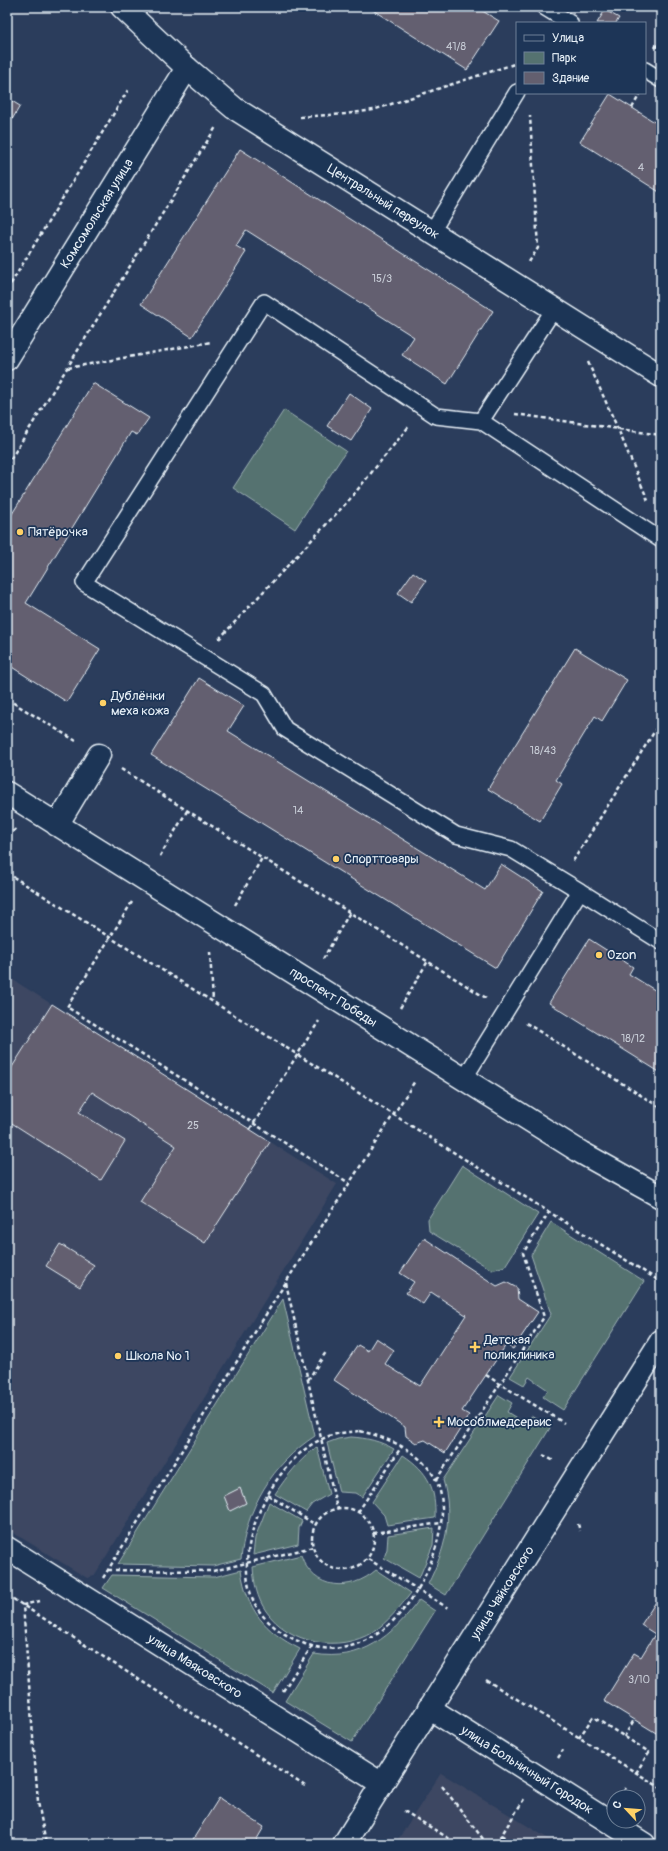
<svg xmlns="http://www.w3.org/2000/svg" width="668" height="1851" viewBox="0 0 668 1851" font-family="Pangolin,sans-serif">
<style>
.built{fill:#3c4762}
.green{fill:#557270;stroke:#9eb2b4}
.building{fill:#635f6f;stroke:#e8f1f8}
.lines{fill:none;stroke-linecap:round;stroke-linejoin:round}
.lane-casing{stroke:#e8f1f8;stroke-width:18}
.street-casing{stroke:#e8f1f8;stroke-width:25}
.secondary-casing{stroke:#e8f1f8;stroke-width:25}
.path{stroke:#e8f1f8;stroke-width:2.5;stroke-dasharray:4 3;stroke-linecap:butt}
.lane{stroke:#1d3557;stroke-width:15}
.street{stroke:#1d3557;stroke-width:22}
.secondary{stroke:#1d3557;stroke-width:22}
.poi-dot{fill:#ffd166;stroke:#1d3557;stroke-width:1.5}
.labels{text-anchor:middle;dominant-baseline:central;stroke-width:3.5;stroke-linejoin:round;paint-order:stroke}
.number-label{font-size:11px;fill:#c7ccd6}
.street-label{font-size:13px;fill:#e8f1f8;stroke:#1d3557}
.poi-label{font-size:13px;fill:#e8f1f8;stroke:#1d3557;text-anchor:start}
</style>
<rect width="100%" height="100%" fill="#2b3d5c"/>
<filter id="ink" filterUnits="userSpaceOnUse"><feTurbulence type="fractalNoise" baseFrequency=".025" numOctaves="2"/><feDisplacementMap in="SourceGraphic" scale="8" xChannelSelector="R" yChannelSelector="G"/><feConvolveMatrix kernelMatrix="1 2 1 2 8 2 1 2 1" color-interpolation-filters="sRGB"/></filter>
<g filter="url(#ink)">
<path class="built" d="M7,976L337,1184L94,1576L87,1578L7,1529Z
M441,1773L513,1817L557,1844H395Z"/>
<path class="green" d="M284,410L346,451L295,529L233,488Z
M462,1165L538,1214L505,1266L492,1270L429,1231L428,1219Z
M551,1222L644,1281L563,1410L543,1397L548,1390L529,1377L524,1385L510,1377L551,1314L531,1255Z
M283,1299L315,1436C272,1464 246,1508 241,1559L213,1566L118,1564Z
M499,1395L512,1403L507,1412L526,1424L531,1416L550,1428L446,1595L428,1584C445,1550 454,1518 443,1480Z
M351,1437C367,1438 380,1441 394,1449L362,1497L355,1493L339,1492L327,1443L338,1439Z
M317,1447L329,1494L312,1504L306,1512L275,1494C287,1476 300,1459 317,1447Z
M403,1455C429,1472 436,1489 435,1518L387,1525L384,1515L372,1502Z
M269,1502L302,1521L299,1528L298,1544L253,1555L255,1538Z
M434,1528L433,1545L419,1578L384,1558L387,1549L388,1535Z
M301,1555C313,1591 351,1592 376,1570L411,1593C400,1607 388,1622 373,1632C339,1653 289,1644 266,1611C257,1598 254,1583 253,1567Z
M241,1570C247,1610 264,1631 300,1649L273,1693L103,1588L112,1575L214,1577Z
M419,1600L435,1611L352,1742L285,1701L314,1654C362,1662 392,1636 419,1600Z"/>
<path class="building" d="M368,7H476L499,21L467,70Z
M605,10L619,18L616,23H597Z
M610,94L661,126V193L580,142Z
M7,98L20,106L7,128Z
M240,149L493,311L447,384L402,355L414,337L246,230L236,246L246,252L192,337L141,304Z
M93,383L149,418L137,435L131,432L26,603L100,649L67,702L7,664V522Z
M349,393L372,409L351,441L327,426Z
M413,572L426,581L411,602L398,593Z
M575,648L627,680L602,721L595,716L556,780L562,784L540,821L488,789Z
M199,678L244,706L228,731L485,890L501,864L543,891L496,968L151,755Z
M589,939L633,967L629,974L661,994V1073L549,1003Z
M52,1004L270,1142L205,1243L140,1202L176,1146L92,1092L79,1112L125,1141L101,1180L7,1120V1075Z
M424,1238L497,1286L506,1282L517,1288L518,1299L538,1312L513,1349L506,1345L462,1411L469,1415L445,1453L425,1440L416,1443L406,1436L405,1427L334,1380L358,1345L368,1351L376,1338L394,1350L385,1364L420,1386L466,1315L431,1292L423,1304L406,1293L414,1282L400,1273Z
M60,1244L94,1265L80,1287L46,1266Z
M240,1488L246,1503L230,1511L224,1496Z
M661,1594V1736L604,1701L634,1653L641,1657L655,1634L641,1625Z
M219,1798L264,1827L254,1844H190Z"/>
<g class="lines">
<g class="lane-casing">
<path id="lane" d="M544,7L570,23
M645,70L661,80
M431,233L517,92
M481,421L554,309
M580,891L661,942
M464,1079L580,891L511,849L456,835L285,729L264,694L84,583L264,302L436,416L481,421L661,540"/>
</g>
<g class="street-casing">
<g id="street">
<path id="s1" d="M122,7L187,68L234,108L661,376"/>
<path id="s2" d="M7,359L187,68"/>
<path id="s3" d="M7,793L582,1153L661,1197"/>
<path d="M57,825L99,755"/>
<path id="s4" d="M7,1548L382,1784"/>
<path id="s5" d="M429,1708L644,1844"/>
</g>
</g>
<g class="secondary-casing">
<g id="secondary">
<path id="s6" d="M344,1844L661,1341"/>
</g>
</g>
<path class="path" d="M655,48L661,38
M632,108L640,94
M300,117L345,114L373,110L517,63
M529,262L538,248L530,116
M7,290L128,90
M588,362L618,429L649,503
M68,368L211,342
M515,414L661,435
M7,465L216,127
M219,639L350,499L410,425
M7,699L76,741
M121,769L486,998
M7,836L16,829
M160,856L187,811
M573,861L661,721
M7,873L661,1282
M132,902L67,1007L349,1183
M235,905L262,858
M210,952L213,1001
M323,959L350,912
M400,1008L428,961
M526,1023L661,1108
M250,1129L319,1021
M286,1283L337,1509
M486,1375L500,1384L544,1317L523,1253L549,1212
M308,1380L326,1352
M360,1431C389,1438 421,1451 436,1480C444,1496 443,1517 439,1534C428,1593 374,1668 305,1644C290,1638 276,1630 265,1618C219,1570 269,1462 322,1439C334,1433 347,1432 360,1431Z
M543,1455L554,1461
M436,1480L500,1384L564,1423
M268,1495L316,1525
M312 1539a31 31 0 1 1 62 0a31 31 0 1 1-62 0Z
M358,1512L402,1446
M578,1524L580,1531
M373,1533L441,1523
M368,1559L448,1608
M108,1570L213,1571L313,1547
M103,1578L286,1282L415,1081
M7,1595L305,1786
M40,1601L23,1605L38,1802L46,1844
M486,1680L661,1788
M283,1691L312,1646
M624,1737L634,1720
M579,1738L593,1717L649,1752L636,1773
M558,1758L563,1750
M442,1786L487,1844
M620,1797L626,1788
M404,1811L458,1844
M501,1835L515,1844
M496,1844L524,1799"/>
<use href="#lane" class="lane"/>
<use href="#street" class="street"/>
<use href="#secondary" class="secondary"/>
</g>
</g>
<g class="poi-dot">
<circle cx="20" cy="532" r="4"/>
<circle cx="103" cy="703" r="4"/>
<circle cx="336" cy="859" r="4"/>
<circle cx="599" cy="955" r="4"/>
<path d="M473 1341h4v4h4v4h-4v4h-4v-4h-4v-4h4z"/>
<circle cx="118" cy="1356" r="4"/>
<path d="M437 1416h4v4h4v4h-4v4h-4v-4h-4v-4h4z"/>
</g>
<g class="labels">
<g class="number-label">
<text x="456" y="46">41/8</text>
<text x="641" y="167">4</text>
<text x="382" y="278">15/3</text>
<text x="543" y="750">18/43</text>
<text x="298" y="810">14</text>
<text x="633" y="1038">18/12</text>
<text x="193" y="1125">25</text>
<text x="639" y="1679">3/10</text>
</g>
<g class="street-label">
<text stroke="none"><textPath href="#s1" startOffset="327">Центральный переулок</textPath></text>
<text stroke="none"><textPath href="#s2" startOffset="171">Комсомольская улица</textPath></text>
<text stroke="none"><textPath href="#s3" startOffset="385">проспект Победы</textPath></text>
<text stroke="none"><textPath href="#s6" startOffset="297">улица Чайковского</textPath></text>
<text stroke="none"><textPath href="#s4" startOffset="222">улица Маяковского</textPath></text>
<text stroke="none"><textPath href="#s5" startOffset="116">улица Больничный Городок</textPath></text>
</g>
<g class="poi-label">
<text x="28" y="532">Пятёрочка</text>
<text x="111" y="696">Дублёнки<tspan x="111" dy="15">меха кожа</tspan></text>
<text x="344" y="859">Спорттовары</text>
<text x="607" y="955">Ozon</text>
<text x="484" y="1340">Детская<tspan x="484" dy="15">поликлиника</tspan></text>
<text x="126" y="1356">Школа № 1</text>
<text x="447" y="1422">Мособлмедсервис</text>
</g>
</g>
<rect width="668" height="1851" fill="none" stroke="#1d3557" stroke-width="24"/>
<rect x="12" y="12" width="644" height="1827" fill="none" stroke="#e8f1f8" stroke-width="1.5" filter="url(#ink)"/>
<rect x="516" y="22" width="130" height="72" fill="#1d3557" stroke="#6e8097"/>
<rect x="524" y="35" width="20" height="6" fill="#1d3557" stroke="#6e8097"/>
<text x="552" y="42" font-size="12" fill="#e8f1f8">Улица</text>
<rect x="524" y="52" width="20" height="12" fill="#557270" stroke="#6e8097"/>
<text x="552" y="62" font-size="12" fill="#e8f1f8">Парк</text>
<rect x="524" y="72" width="20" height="12" fill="#635f6f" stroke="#6e8097"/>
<text x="552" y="82" font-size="12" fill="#e8f1f8">Здание</text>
<g transform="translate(626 1809) rotate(296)"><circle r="19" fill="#1d3557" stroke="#6e8097"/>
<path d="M0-3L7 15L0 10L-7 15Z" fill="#ffd166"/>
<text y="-6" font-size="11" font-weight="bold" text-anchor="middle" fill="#e8f1f8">С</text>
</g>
</svg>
